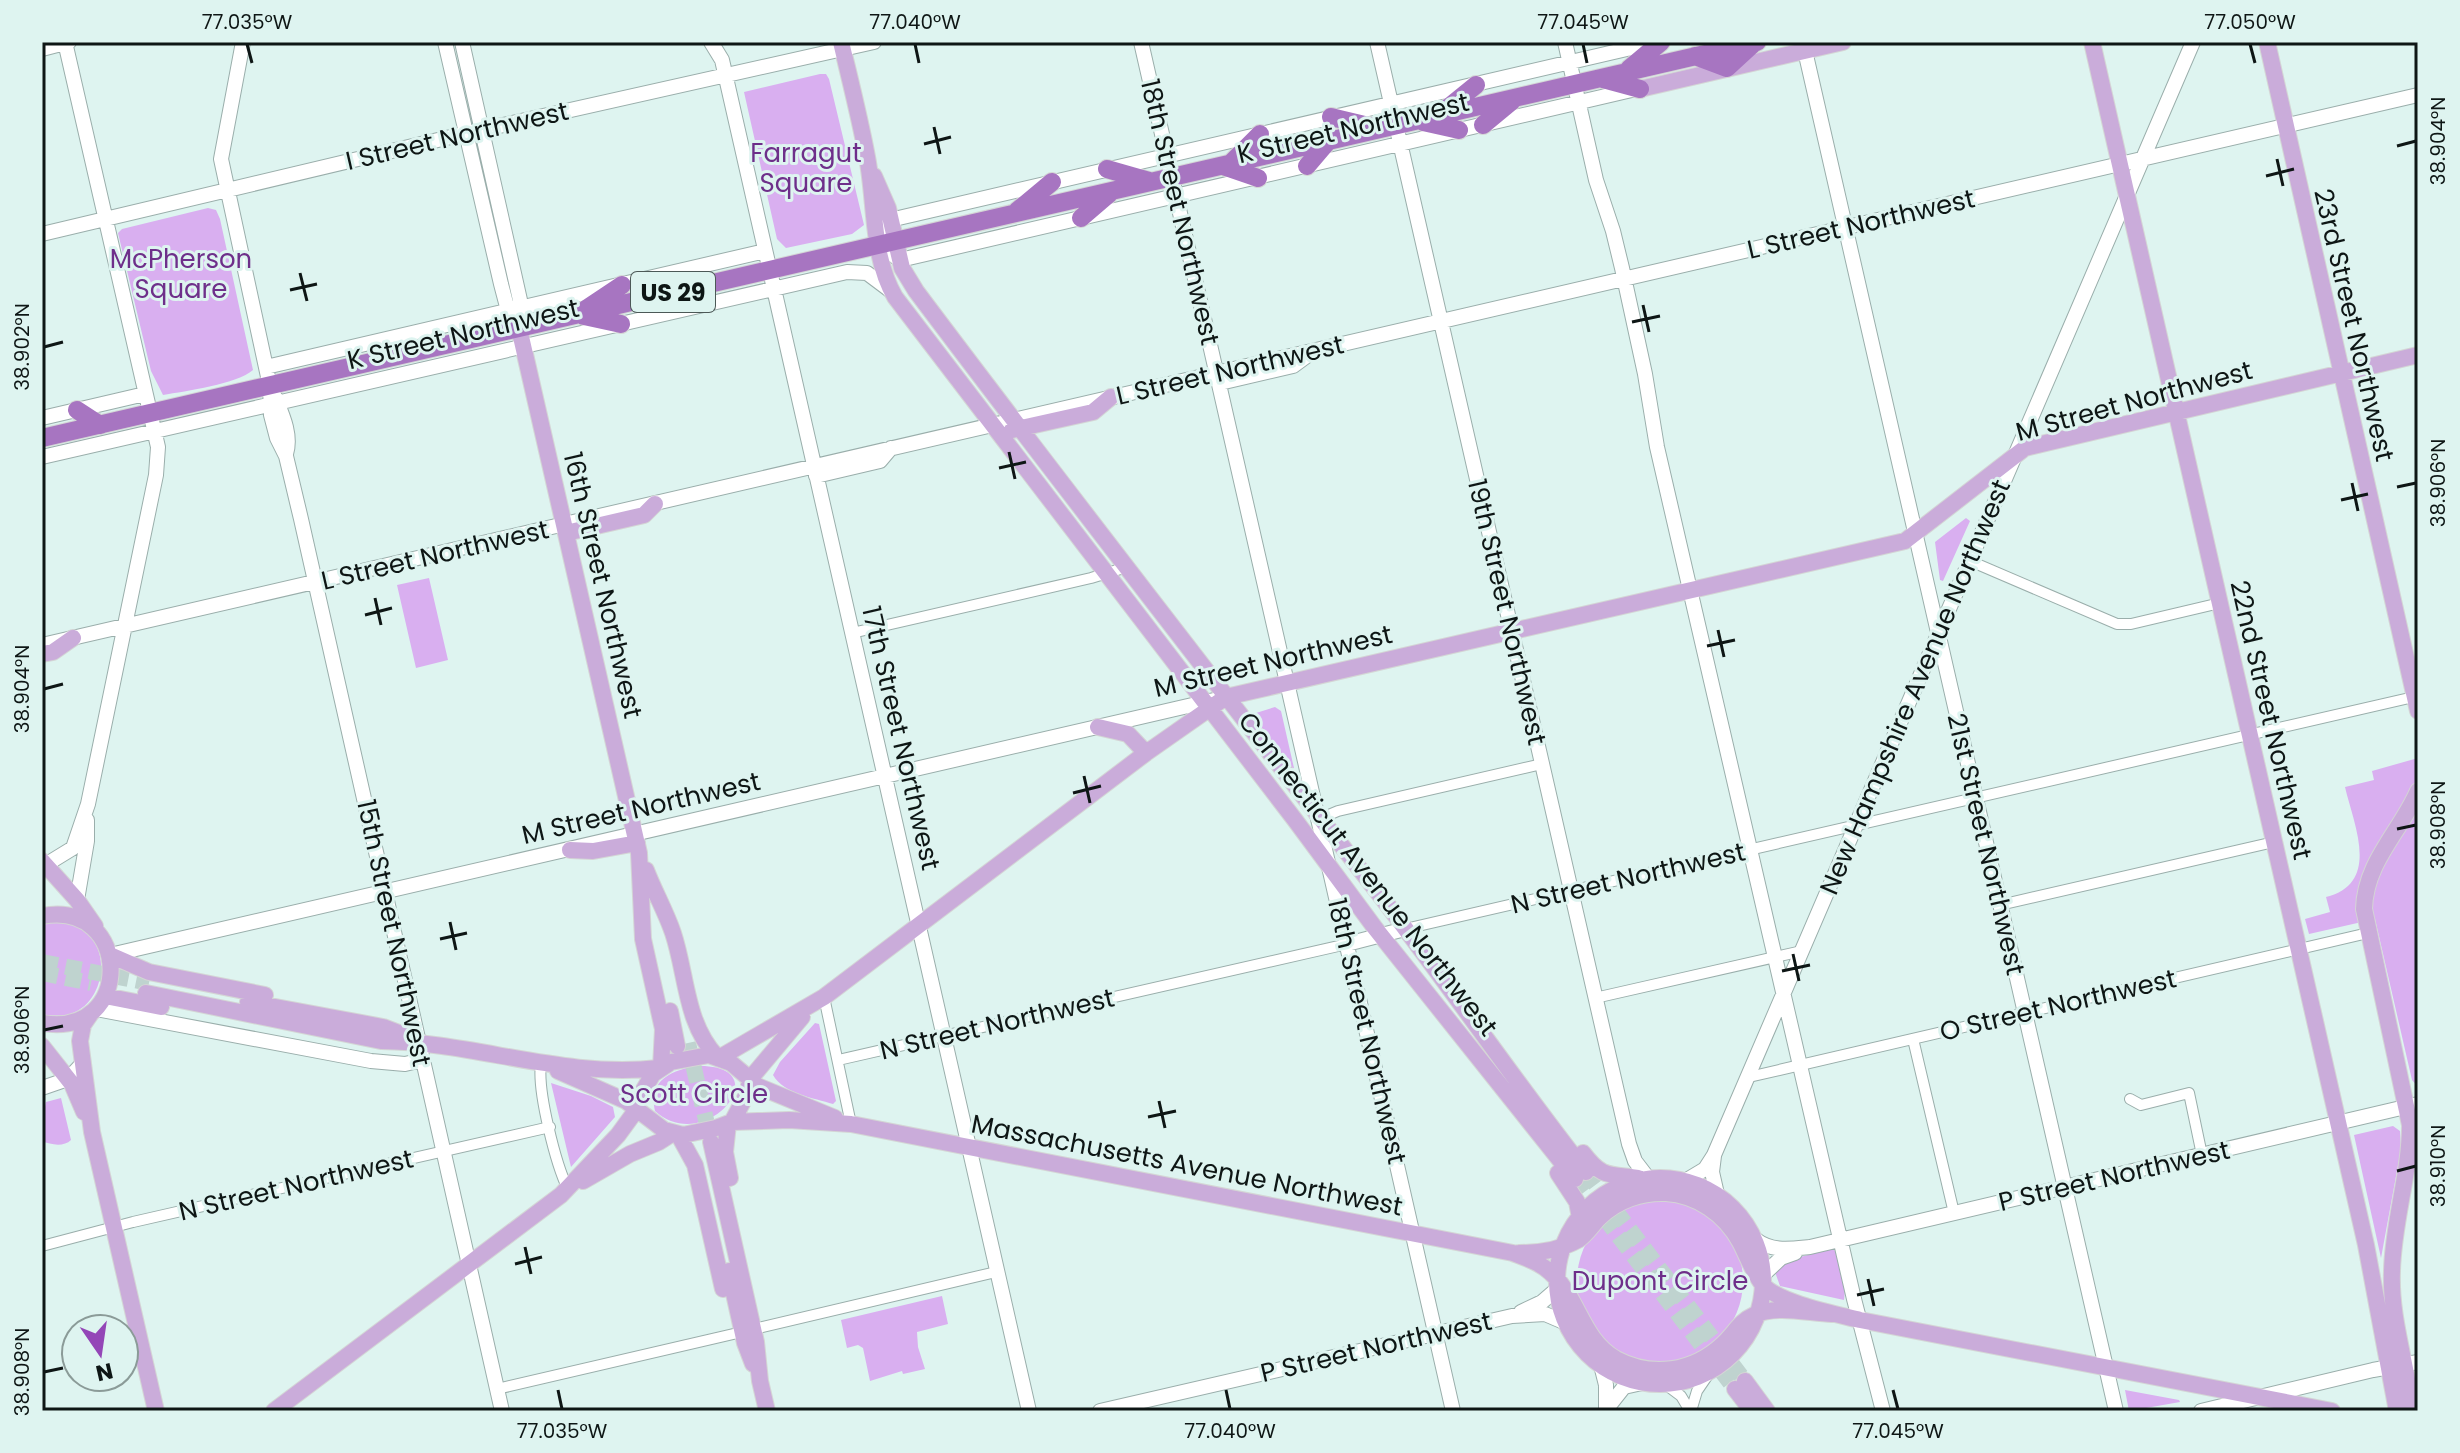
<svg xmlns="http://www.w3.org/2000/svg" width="2460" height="1453" viewBox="0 0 2460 1453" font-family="Poppins,sans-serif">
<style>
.park{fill:#d9aff0}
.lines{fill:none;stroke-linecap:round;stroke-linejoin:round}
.primary-tunnel{stroke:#bfd3cf;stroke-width:16;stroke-dasharray:16 8;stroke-linecap:butt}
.street-casing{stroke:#9aaeab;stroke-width:12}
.secondary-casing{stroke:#9aaeab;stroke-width:16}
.primary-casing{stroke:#d4d5d5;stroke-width:18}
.highway-casing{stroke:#d4d5d5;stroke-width:20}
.street{stroke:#fff;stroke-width:10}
.secondary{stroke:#fff;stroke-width:14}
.primary{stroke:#caacda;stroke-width:16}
.highway{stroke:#a775c1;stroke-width:18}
.ticks{fill:none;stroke:#0e1615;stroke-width:3}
.labels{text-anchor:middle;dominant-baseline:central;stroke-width:6;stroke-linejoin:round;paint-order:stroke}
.shield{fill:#def4f0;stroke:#4c5957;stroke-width:2}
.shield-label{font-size:24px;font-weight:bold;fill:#0e1615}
.street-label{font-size:26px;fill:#0e1615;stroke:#def4f0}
.park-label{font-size:26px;fill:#6e2f8a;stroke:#def4f0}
.neatline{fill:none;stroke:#0e1615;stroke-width:3}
.ticks-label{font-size:20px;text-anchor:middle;fill:#0e1615}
</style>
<rect width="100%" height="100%" fill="#def4f0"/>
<path class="park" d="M820,74H826L829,79L864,225L852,234L786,248L777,239L744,92Z
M208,208L216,210L220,219L253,370C237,384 186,391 163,395L151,371L118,233L122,229Z
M1966,518L1970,521L1943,581L1940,580L1935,542Z
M429,578L448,660L416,668L397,585Z
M1275,707L1281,711L1294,768H1292L1256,720V713Z
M2418,758V1087L2412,1080L2375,919L2309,934L2305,919L2330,912L2326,897C2382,883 2353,823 2345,787L2374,780L2372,771Z
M42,921C57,921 70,921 83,930C114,951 103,1007 67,1015C59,1016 50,1015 42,1016Z
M815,1023L819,1024L836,1101L833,1104C814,1098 784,1094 773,1075L780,1062Z
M695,1066C783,1062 707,1158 655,1111C648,1081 670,1071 695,1066Z
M551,1083L591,1096L613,1107L615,1117L571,1167Z
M61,1098L71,1140C64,1147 51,1145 42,1141V1121L46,1102Z
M2393,1126L2400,1131L2401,1149L2381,1258L2354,1135Z
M1577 1281a83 83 0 1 1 166 0a83 83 0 1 1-166 0Z
M1831,1249L1836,1251L1845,1290L1844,1300L1780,1286L1775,1272L1781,1262Z
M942,1296L948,1324L917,1332L918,1347L925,1369L903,1374L902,1371L870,1381L863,1348L858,1345L847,1348L841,1320Z
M2125,1390L2179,1400L2180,1402L2129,1411Z"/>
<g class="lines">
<path class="primary-tunnel" d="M42,962L149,983
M42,973L91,983
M688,1043L711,1141
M1586,1172L1745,1381
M1575,1179L1735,1389"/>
<g class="street-casing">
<path id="street" d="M1970,561L2117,624H2131L2220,603
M852,633L1091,578L1127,567
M1319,819L1338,811L1542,764
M2000,905L2274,842
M1405,929L2418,696
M824,997L851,1124
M1595,998L1802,951
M1913,1039L1954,1213
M838,1060L1347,944
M541,1064C537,1091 556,1165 568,1189
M1749,1077L2368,933
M2130,1099L2141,1105L2189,1093L2202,1155
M42,1246L133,1222L550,1127
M754,1329L996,1272
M1665,1384L1681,1396L1690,1411
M497,1389L742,1332
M1691,1411L1697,1391L1710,1372"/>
</g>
<g class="secondary-casing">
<path id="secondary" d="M243,42L221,159L270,386L271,415L277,438L286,456L301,519L502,1411
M445,42L501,284L506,303L513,317
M462,42L520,300V315
M711,42L722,60L1029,1411
M1141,42L1453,1411
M1377,42L1629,1144L1635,1161L1648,1178
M1565,42L1596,180L1613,231L1622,268L1645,374L1657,447L1854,1299L1883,1411
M1803,42L2116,1411
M42,49L69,42
M1636,89L900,260L879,245L890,220L1657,42
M42,234L459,135L874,42
M266,367L765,251
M1220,383L1293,366L1308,355
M275,397C282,414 292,435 286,454
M42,418L145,394
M42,457L847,272L867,273L891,291
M816,476L880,461L891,448
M42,645L2418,95
M42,867L73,848L88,804L156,475L158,447L65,42
M77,900L87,841V820
M1347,944L1405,929
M110,955L1214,700
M96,1009L371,1061L405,1064L422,1060
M42,1088L68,1079L83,1063
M1714,1156L1712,1172L1717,1194
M1685,1181L1705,1169L1714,1155L2193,42
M1755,1239C1772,1252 1789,1249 1810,1247L2418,1104
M1763,1275L1781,1258L1795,1253
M1521,1312L1542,1302L1557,1289
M1601,1365L1606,1385V1408
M1100,1411L1512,1316L1545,1314L1566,1323
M1605,1411L1624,1387L1642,1383
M2201,1411L2373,1370L2418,1362"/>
</g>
<g class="primary-casing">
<path id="primary" d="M841,42C850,80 860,119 867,157C876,203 871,256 895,297L1295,820L1375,928L1575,1179
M2092,42L2366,1245L2397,1411
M2267,42L2418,711
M1640,89L1843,42
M874,176L888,208L902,268L916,291C1066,491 1220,688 1373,886C1446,980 1512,1078 1586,1172
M519,328L639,853L643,939L663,1029L661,1067
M1012,430L1093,412L1111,397
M566,533L644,515L655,504
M42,654L53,652L73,638
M1098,727L1128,734L1146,753
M570,850L593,851L637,843
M42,861L77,900L95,926
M646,870C654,891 666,912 673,933C687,975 685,1023 717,1057
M42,916C132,899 135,1039 42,1023
M110,955L149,972L265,995
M146,993L381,1041C475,1042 563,1079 659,1068
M105,996L161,1007
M248,1002L383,1027L409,1037
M670,1011L677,1046
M92,1012L83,1025L80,1041L92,1132L156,1411
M42,1046L72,1084L84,1112
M719,1058L824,997L1146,753L1226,697L1905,541L2025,448L2418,355
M558,1071L626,1101L664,1130L683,1135L716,1128L732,1122L748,1092L750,1079L731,1063L709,1055L671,1062L653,1074L634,1106
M750,1079L802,1017
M750,1083L835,1118
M732,1122L789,1120L851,1124L1513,1253C1526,1258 1541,1263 1551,1273C1579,1298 1581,1339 1616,1359C1652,1378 1693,1372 1723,1344C1734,1334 1740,1321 1754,1315C1777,1305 1807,1313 1832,1314
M728,1124L725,1152L730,1178
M678,1134L695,1165L723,1289
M711,1142L756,1342L760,1381L767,1411
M1583,1153C1602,1178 1608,1174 1638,1178
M1558,1173L1577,1202L1580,1218
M1557 1281a103 103 0 1 1 206 0a103 103 0 1 1-206 0Z
M583,1181L630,1154L659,1142L673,1133
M1519,1253C1539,1253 1560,1250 1578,1240C1587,1234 1592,1225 1599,1218C1617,1200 1642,1192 1666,1193C1697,1195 1725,1214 1740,1242C1747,1255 1753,1273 1763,1285C1779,1303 1836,1314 1860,1320L2332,1411
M729,1271L745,1343L753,1364
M1745,1381L1767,1411
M1735,1389L1752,1411
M274,1411L561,1195L618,1135L637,1109
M2412,1411C2407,1364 2390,1319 2392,1271C2393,1222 2410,1174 2410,1125L2364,909C2365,862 2401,831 2418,791"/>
</g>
<g class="highway-casing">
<path id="highway" d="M1695,56L1727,68L1752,45
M1629,69L1661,42
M1603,79L1640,89
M1444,111L1476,85
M1331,117L1373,127
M1423,122L1459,130
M1483,125L1512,101
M1231,163L1260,134
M1223,166L1258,178
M1307,166L1330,139
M1107,169L1149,181
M1017,211L1052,182
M1081,218L1109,194
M586,309L622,285
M584,316L621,324
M77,410L100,425
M42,438L1757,42"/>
</g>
<use href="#street" class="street"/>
<use href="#secondary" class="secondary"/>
<use href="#primary" class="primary"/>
<use href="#highway" class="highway"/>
</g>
<path class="ticks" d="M247,44L252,63M915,44L919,63M1583,44L1587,63M2250,44L2255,63M934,127L940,154M924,144L951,137M2397,146L2416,141M2277,159L2283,186M2266,176L2294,169M300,273L307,301M290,290L317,284M1643,305L1649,332M1632,322L1660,316M44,347L63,342M1009,452L1015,479M999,468L1026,462M2352,483L2358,511M2397,487L2416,483M2341,500L2368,494M375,598L381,625M365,615L392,608M1718,630L1724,657M1707,646L1735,640M44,689L63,684M1084,776L1090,803M1073,793L1101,786M2397,829L2416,825M450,922L456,950M440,939L467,933M1793,954L1799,981M1782,971L1810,965M44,1030L63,1026M1159,1101L1165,1128M1148,1117L1176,1111M2397,1171L2416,1166M525,1247L531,1274M515,1264L542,1257M1868,1279L1874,1306M1857,1295L1884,1289M44,1372L63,1368M558,1390L562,1409M1226,1390L1230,1409M1893,1390L1898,1409"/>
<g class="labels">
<rect class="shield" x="631" y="272" width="84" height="40" rx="6"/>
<g class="shield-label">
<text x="673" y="292">US 29</text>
</g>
<g class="street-label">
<text transform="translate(1353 128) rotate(-13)">K Street Northwest</text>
<text transform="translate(457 136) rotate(-13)">I Street Northwest</text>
<text transform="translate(1180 212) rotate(77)">18th Street Northwest</text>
<text transform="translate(1861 224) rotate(-13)">L Street Northwest</text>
<text transform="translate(2354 325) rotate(77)">23rd Street Northwest</text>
<text transform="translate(463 334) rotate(-13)">K Street Northwest</text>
<text transform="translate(1230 370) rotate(-13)">L Street Northwest</text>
<text transform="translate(2134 401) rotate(-15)">M Street Northwest</text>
<text transform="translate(435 555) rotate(-13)">L Street Northwest</text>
<text transform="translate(603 585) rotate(77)">16th Street Northwest</text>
<text transform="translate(1507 612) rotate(77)">19th Street Northwest</text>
<text transform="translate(1273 661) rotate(-13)">M Street Northwest</text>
<text transform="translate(1915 687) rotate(-67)">New Hampshire Avenue Northwest</text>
<text transform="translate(2271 720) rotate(77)">22nd Street Northwest</text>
<text transform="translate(901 738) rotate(77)">17th Street Northwest</text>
<text transform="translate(641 808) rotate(-13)">M Street Northwest</text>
<text transform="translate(1986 844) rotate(77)">21st Street Northwest</text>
<text transform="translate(1368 874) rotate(52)">Connecticut Avenue Northwest</text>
<text transform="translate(1628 878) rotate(-13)">N Street Northwest</text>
<text transform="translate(394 933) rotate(78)">15th Street Northwest</text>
<text transform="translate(2058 1005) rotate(-13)">O Street Northwest</text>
<text transform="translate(997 1024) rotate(-13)">N Street Northwest</text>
<text transform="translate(1367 1031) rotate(77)">18th Street Northwest</text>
<text transform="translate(1187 1165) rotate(11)">Massachusetts Avenue Northwest</text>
<text transform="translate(2114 1176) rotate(-13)">P Street Northwest</text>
<text transform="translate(296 1185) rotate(-13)">N Street Northwest</text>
<text transform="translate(1376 1347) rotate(-13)">P Street Northwest</text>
</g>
<g class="park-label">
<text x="806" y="153">Farragut<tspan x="806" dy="30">Square</tspan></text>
<text x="181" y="259">McPherson<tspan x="181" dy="30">Square</tspan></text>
<text x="694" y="1094">Scott Circle</text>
<text x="1660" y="1281">Dupont Circle</text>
</g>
</g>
<rect width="2460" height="1453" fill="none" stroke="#def4f0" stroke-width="88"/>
<g transform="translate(100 1353) rotate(167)"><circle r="38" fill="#def4f0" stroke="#8b9b98" stroke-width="2"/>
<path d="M0-6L14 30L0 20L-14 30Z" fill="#9446b7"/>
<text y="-12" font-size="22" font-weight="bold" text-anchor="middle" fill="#0e1615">N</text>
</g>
<rect x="44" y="44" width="2372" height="1365" class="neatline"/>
<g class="ticks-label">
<text x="247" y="29">77.035°W</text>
<text x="915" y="29">77.040°W</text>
<text x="1583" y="29">77.045°W</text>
<text x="2250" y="29">77.050°W</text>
<text transform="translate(2438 141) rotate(-90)" y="7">38.904°N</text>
<text transform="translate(22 347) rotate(-90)" y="7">38.902°N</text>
<text transform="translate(2438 483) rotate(-90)" y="7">38.906°N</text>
<text transform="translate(22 689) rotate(-90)" y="7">38.904°N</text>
<text transform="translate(2438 825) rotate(-90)" y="7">38.908°N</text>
<text transform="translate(22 1030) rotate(-90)" y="7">38.906°N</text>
<text transform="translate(2438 1166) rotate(-90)" y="7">38.910°N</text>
<text transform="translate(22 1372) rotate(-90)" y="7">38.908°N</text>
<text x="562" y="1438">77.035°W</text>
<text x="1230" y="1438">77.040°W</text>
<text x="1898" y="1438">77.045°W</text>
</g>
</svg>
